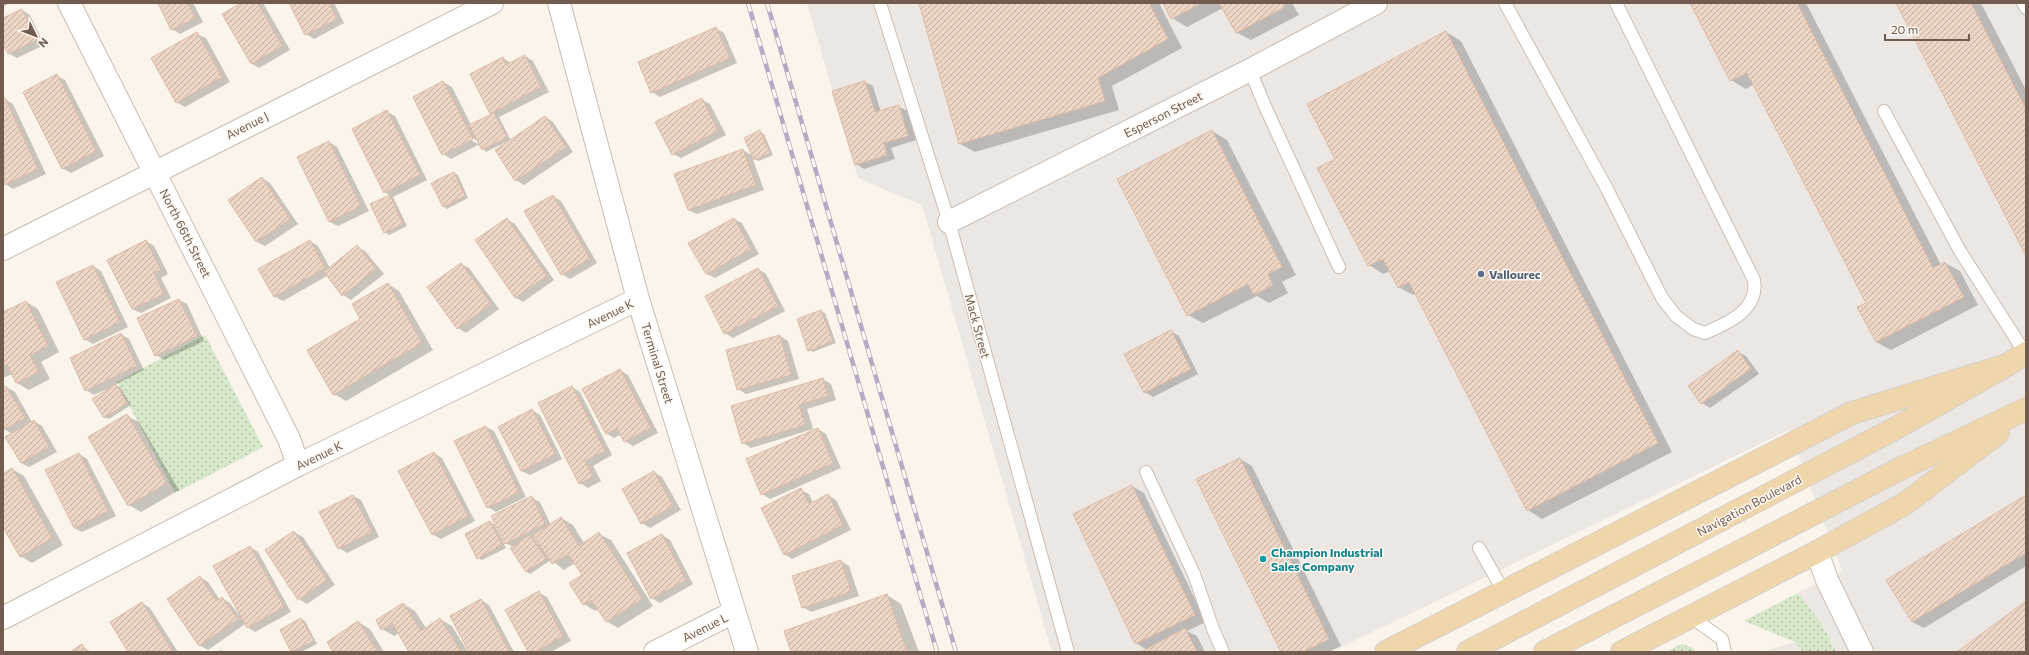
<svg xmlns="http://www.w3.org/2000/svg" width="2029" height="655" viewBox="0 0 2029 655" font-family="Commissioner,sans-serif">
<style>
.industrial{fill:#ece7e3}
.grass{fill:url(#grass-dots)}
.shadow{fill:#0003;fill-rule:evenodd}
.building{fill:url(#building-hatch);stroke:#ddbca8}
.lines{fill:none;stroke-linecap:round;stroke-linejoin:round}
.service-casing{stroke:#cbbcb1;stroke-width:14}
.minor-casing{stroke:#cbbcb1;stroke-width:24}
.primary-casing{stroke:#d8d1ce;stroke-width:24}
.service{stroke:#fff;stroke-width:12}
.minor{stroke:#fff;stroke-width:22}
.primary{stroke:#f0d6ab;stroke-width:22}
.rail-casing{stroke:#b7a9c3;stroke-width:4.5}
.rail{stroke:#fdf8f1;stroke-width:3;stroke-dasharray:9;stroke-linecap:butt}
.service-dot{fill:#5c6f8a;stroke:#fdf8f1;stroke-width:1.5}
.culture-dot{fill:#0f9aa8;stroke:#fdf8f1;stroke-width:1.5}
.labels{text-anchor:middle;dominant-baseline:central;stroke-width:3;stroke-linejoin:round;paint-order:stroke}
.street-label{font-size:12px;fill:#725c50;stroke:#fdf8f1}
.service-label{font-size:12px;font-weight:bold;fill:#4e5e75;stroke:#fdf8f1;text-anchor:start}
.culture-label{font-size:12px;font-weight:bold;fill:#0d838f;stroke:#fdf8f1;text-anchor:start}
</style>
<defs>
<pattern id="grass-dots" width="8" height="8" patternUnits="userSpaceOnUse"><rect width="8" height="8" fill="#d6e7ca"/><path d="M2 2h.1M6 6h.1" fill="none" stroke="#b2bea6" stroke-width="1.8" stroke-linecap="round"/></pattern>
<pattern id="building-hatch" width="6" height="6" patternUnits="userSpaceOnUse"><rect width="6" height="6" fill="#ecd5c5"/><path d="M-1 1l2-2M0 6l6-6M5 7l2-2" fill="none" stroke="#c4b0a2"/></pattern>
</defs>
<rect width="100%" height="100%" fill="#faf4ea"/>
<path class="industrial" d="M807,3H2026V652H1836L1822,624L1798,593L1842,571L1789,430L1331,652H1052L922,205L858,178Z
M1795,642L1803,652H1760Z"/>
<path class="grass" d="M205,335L263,447L175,493L117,382Z
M1798,593L1822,624L1836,652H1803L1795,642L1744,621Z
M1682,644L1693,648L1695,652H1665Z"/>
<path class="shadow" d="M3,3H10L3,7Z
M159,3H193L203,22L180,34L172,29Z
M243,3H263L290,50L259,68L251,63Z
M290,3H334L344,23L314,39L306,34Z
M921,3H1159L1182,48L1112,86L1119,110L975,152L960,144Z
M1164,3H1292L1299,15L1251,40L1236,32L1223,8L1187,27L1172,18Z
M1691,3H1806L1941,265L1945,263L1960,271L1978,305L1891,350L1876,342L1867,304L1754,84L1746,89L1731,80Z
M1897,3H1981L2026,90V254Z
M22,10L30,15L44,45L17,58L8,53L3,42V20Z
M716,29L724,33L737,63L660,97L652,92Z
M1446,32L1461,41L1672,452L1542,519L1528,510L1416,294L1413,295L1398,287L1390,271L1383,274L1369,265Z
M197,34L206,38L230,82L185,107L176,102Z
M525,56L533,61L549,92L499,117L511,141L545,117L553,122L573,152L524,185L516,180L510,140L486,152L480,144L451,159L443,154V82L452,87L471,125L494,115L490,113L503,58L511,63ZM469,136L478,141V144L468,138Z
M57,76L65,80L104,156L71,173L62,168Z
M865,82L873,86L881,112L898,106L907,111L916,140L891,148L895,159L864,169L856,164Z
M5,99L13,104L46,174L13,189L5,184L3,180V100Z
M702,100L710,104L726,135L681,158L673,154Z
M387,112L395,116L427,180L393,197L407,226L389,235L385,232L390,196L385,192Z
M1212,131L1227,140L1296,275L1282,282L1288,293L1269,303L1257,296L1203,323L1188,315Z
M760,132L764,134L773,155L759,161L752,157L764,190L697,214L688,210L743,150L753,156Z
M329,142L337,147L369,211L338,226L330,222Z
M454,173L458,175L468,198L447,209L443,206Z
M262,178L270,183L298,224L265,246L257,242L229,201Z
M553,196L561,201L597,263L570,279L562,274Z
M507,219L515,224L554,280L523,302L515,297Z
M734,219L742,223L759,254L715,278L707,274L690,243Z
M146,241L154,246L168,274L161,278L171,298L141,313L132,309Z
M310,241L318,246L330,268L357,247L365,251L384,274L351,300L343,295L327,276L283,301L274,296Z
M461,264L469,268L499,309L466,333L458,328Z
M93,266L101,271L128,327L93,344L84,339Z
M758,269L766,274L785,311L733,338L725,333Z
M388,284L399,291L433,350L346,401L334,394L362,319Z
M179,300L187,304L204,341L164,360L156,355Z
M26,302L38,309L59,352L41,362L50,379L29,390L17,383L12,374L3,378V314Z
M821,311L825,313L836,343L813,352L809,350Z
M1171,331L1179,336L1198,374L1153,397L1145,392Z
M121,334L129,339L144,370L115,385L120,387L131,405L109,419L105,417L111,387L94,395L86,390Z
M780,336L788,341L799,379L746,394L738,389Z
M1738,352L1746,356L1759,374L1710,408L1702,403L1690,386Z
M620,370L628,375L658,433L633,446L625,441L622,434L614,438L606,433Z
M822,379L831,384L836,400L807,409L813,429L751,448L743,443Z
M6,387L15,392L32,422L34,421L42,426L57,452L29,467L21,463L12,434L3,428V389Z
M572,387L580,392L612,455L593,466L601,481L588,488L580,483Z
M532,410L540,415L562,459L530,475L521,471Z
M127,416L139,422L179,490L141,512L129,505Z
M486,427L494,431L526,497L496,512L488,507Z
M818,429L826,434L841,468L770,499L762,494Z
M434,453L442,458L475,521L441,539L432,534Z
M79,454L87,459L116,516L82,532L74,528Z
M1240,459L1252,466L1341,646L1328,652H1282Z
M12,469L24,476L63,545L32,563L20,556L3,525V475Z
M654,472L662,477L681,510L650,528L642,523Z
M1132,486L1144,493L1206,622L1187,631L1197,636L1205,652H1143L1147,650L1136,643Z
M801,490L809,494L813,503L828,495L836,500L851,530L792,559L784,554Z
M353,496L361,500L379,537L347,553L339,548Z
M2026,497V566L1924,628L1912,622Z
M532,498L540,502L551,525L561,518L573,525L584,543L599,534L611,540L653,606L618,628L606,621L598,609L595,611L584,604L583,576L575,563L564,570L551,560L530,574L527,572L513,547L505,543ZM536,537L540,543L538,544L534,538Z
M490,522L494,524L506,548L482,560L478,558Z
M294,532L303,537L335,585L307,604L299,599Z
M662,535L670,540L693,584L660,603L651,598Z
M250,547L258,552L291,612L255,632L247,627L245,624L208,650L199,645L200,577L208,582L220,600L222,598L230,603L239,615Z
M841,561L849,566L859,596L811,612L803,607Z
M539,593L547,597L571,641L551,652H529Z
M887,595L901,604L919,652H793Z
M481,600L489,605L514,652H410L399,633L394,636L382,629L403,604L415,611L426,628L440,619L452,626L468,652Z
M142,603L150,608L178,652H130Z
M301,619L305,621L317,644L301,652H293L281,630Z
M358,622L370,629L384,652H334Z
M82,646L91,652H72Z
M221,650L225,652H217Z"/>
<path class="building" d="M158,3H188L195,18L171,30Z
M241,3H258L282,46L251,64L222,14Z
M289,3H329L337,19L305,35Z
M919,3H1149L1168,39L1098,78L1105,101L959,144Z
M1163,3H1202L1171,19Z
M1219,3H1283L1285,7L1236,33Z
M1690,3H1797L1933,268L1945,262L1964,297L1876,342L1857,307L1866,303L1747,73L1730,81Z
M1896,3H1971L2026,109V256Z
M22,9L37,40L8,54L3,44V18Z
M716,27L730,58L651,93L638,62Z
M1446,31L1658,443L1527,511L1409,282L1398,288L1383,259L1368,266L1317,168L1335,159L1307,104Z
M197,32L222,77L176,103L151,58Z
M525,55L541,87L490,114L470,74L503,57L506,65Z
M57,74L96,151L62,169L23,92Z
M443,81L473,139L442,155L413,97Z
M865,81L875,112L899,105L908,136L884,143L887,155L855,165L832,91Z
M5,98L38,169L4,185L3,99Z
M702,98L718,131L672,155L655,122Z
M387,110L420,175L384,193L352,129Z
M494,113L507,137L482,150L469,125Z
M545,116L566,147L515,181L495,150Z
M760,130L770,153L754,160L744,138Z
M1212,130L1282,267L1268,274L1273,285L1254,295L1248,284L1187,316L1117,179Z
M329,141L361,206L329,222L297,157Z
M743,149L756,185L688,210L674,174Z
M454,172L465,196L443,207L431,183Z
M262,177L290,219L256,242L228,200Z
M390,195L403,224L384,233L370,204Z
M553,195L590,259L561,275L524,211Z
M507,218L547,276L515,298L475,240Z
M734,218L751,249L706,274L688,243Z
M146,240L161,270L154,273L164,294L132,309L107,260Z
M310,240L325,268L274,297L258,269Z
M357,245L376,269L342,296L324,272Z
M461,263L491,304L457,329L427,287Z
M93,265L120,322L84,340L56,282Z
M758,268L778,306L724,334L705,296Z
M388,283L422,343L333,395L307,350L360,319L352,304Z
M179,299L197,336L155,356L137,318Z
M26,301L48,346L30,355L39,372L16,383L7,364L3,366V312Z
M821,310L833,341L808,351L797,319Z
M1171,330L1191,369L1144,393L1124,354Z
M121,333L137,366L85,391L70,358Z
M780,335L791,375L737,390L726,350Z
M1738,350L1751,369L1701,404L1688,386Z
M620,369L651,428L624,442L617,428L606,434L582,389Z
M823,378L828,396L799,405L805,425L742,444L731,406Z
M116,384L127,403L104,418L92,399Z
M6,386L25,418L3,430V388Z
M572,386L605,451L585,461L593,477L579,484L538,403Z
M532,409L555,454L521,471L498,427Z
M127,414L167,483L128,506L88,437Z
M34,420L49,447L21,463L5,437Z
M486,426L519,492L487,508L454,441Z
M818,428L833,463L761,495L746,459Z
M434,452L468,516L432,535L398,471Z
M79,453L108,511L74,528L45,470Z
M1240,458L1329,639L1303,652H1281L1196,479Z
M12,468L52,538L20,557L3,527V474Z
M654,471L673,506L641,524L622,489Z
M1132,485L1195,615L1135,644L1073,514Z
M801,488L809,504L828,494L843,525L784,555L761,508Z
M353,495L372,532L338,549L319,512Z
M2026,495V553L1912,622L1886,580Z
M532,496L545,524L505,544L491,516Z
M561,517L579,546L599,532L642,599L606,622L591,600L583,605L569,583L582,575L568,554L552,564L533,535Z
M490,521L502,545L477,559L465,534Z
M294,531L327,580L298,600L265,550Z
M662,534L686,580L651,599L627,553Z
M530,535L546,559L526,572L510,548Z
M250,546L284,607L247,628L213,566Z
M841,560L851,592L802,608L792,576Z
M200,576L216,601L222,597L238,619L199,646L167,599Z
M539,591L563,636L535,652H528L505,610Z
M887,594L907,652H791L784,631Z
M481,599L509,651L507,652H469L450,616Z
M2026,601V652H1957Z
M142,602L173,652H128L110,622Z
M403,603L421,631L440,618L461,652H409L392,623L381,630L376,620Z
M301,618L314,641L291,652L280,630Z
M358,621L378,652H333L327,642Z
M1185,628L1197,652H1141Z
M82,644L87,652H70Z"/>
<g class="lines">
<g class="service-casing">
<path id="service" d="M880,3L949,222L1068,652
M1505,3L1607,189L1662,298L1676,316L1693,329L1705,333C1728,323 1759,310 1754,280L1616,3
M2023,3L2026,8
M1250,70L1264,104L1339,267
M1884,111L1960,251L2025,353
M1146,472L1194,574L1213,629L1223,652
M1479,548L1504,592
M1691,617L1722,639L1725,652"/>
</g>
<g class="minor-casing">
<path id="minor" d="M69,3L289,439L298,465
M559,3L638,299L747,652
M949,222L1250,70L1376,3
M3,249L492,3
M1817,552L1827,580L1862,652
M3,618L298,465L638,299
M655,652L734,612"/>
</g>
<g class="primary-casing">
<path id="primary" d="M1386,652L1852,413L2007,365
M1468,652L1896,428L2007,365L2026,353
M1545,652L1902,468L2026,409
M1622,652L1817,552L1906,503L1998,433"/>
</g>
<use href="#service" class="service"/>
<use href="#minor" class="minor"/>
<use href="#primary" class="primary"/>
<g class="rail-casing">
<path id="rail" d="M748,3L937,652
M767,3L956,652"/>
</g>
<use href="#rail" class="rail"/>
</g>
<circle class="service-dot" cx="1481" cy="274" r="4"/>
<circle class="culture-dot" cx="1263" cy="559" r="4"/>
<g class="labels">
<g class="street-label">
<text transform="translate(1163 114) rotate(-27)">Esperson Street</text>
<text transform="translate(247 125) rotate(-27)">Avenue J</text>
<text transform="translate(186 233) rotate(63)">North 66th Street</text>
<text transform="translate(610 313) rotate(-26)">Avenue K</text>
<text transform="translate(978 326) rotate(75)">Mack Street</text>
<text transform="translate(658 363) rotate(73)">Terminal Street</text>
<text transform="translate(319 455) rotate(-26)">Avenue K</text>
<text transform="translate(1749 505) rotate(-28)">Navigation Boulevard</text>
<text transform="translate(705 627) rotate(-27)">Avenue L</text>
</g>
<g class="service-label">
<text x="1489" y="274">Vallourec</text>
</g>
<g class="culture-label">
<text x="1271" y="552">Champion Industrial<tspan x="1271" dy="14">Sales Company</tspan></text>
</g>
</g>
<rect width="2029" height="655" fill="none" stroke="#725c50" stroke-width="8"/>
<g transform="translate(36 36) rotate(133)" stroke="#fdf8f1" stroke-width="3" paint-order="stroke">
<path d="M0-3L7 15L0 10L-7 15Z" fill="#725c50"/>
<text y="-6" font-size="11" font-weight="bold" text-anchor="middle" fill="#725c50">N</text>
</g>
<path d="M1885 34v6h84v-6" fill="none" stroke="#725c50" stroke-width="2"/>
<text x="1891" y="34" font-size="12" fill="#725c50" stroke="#fdf8f1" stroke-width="3" paint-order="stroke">20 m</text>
</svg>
